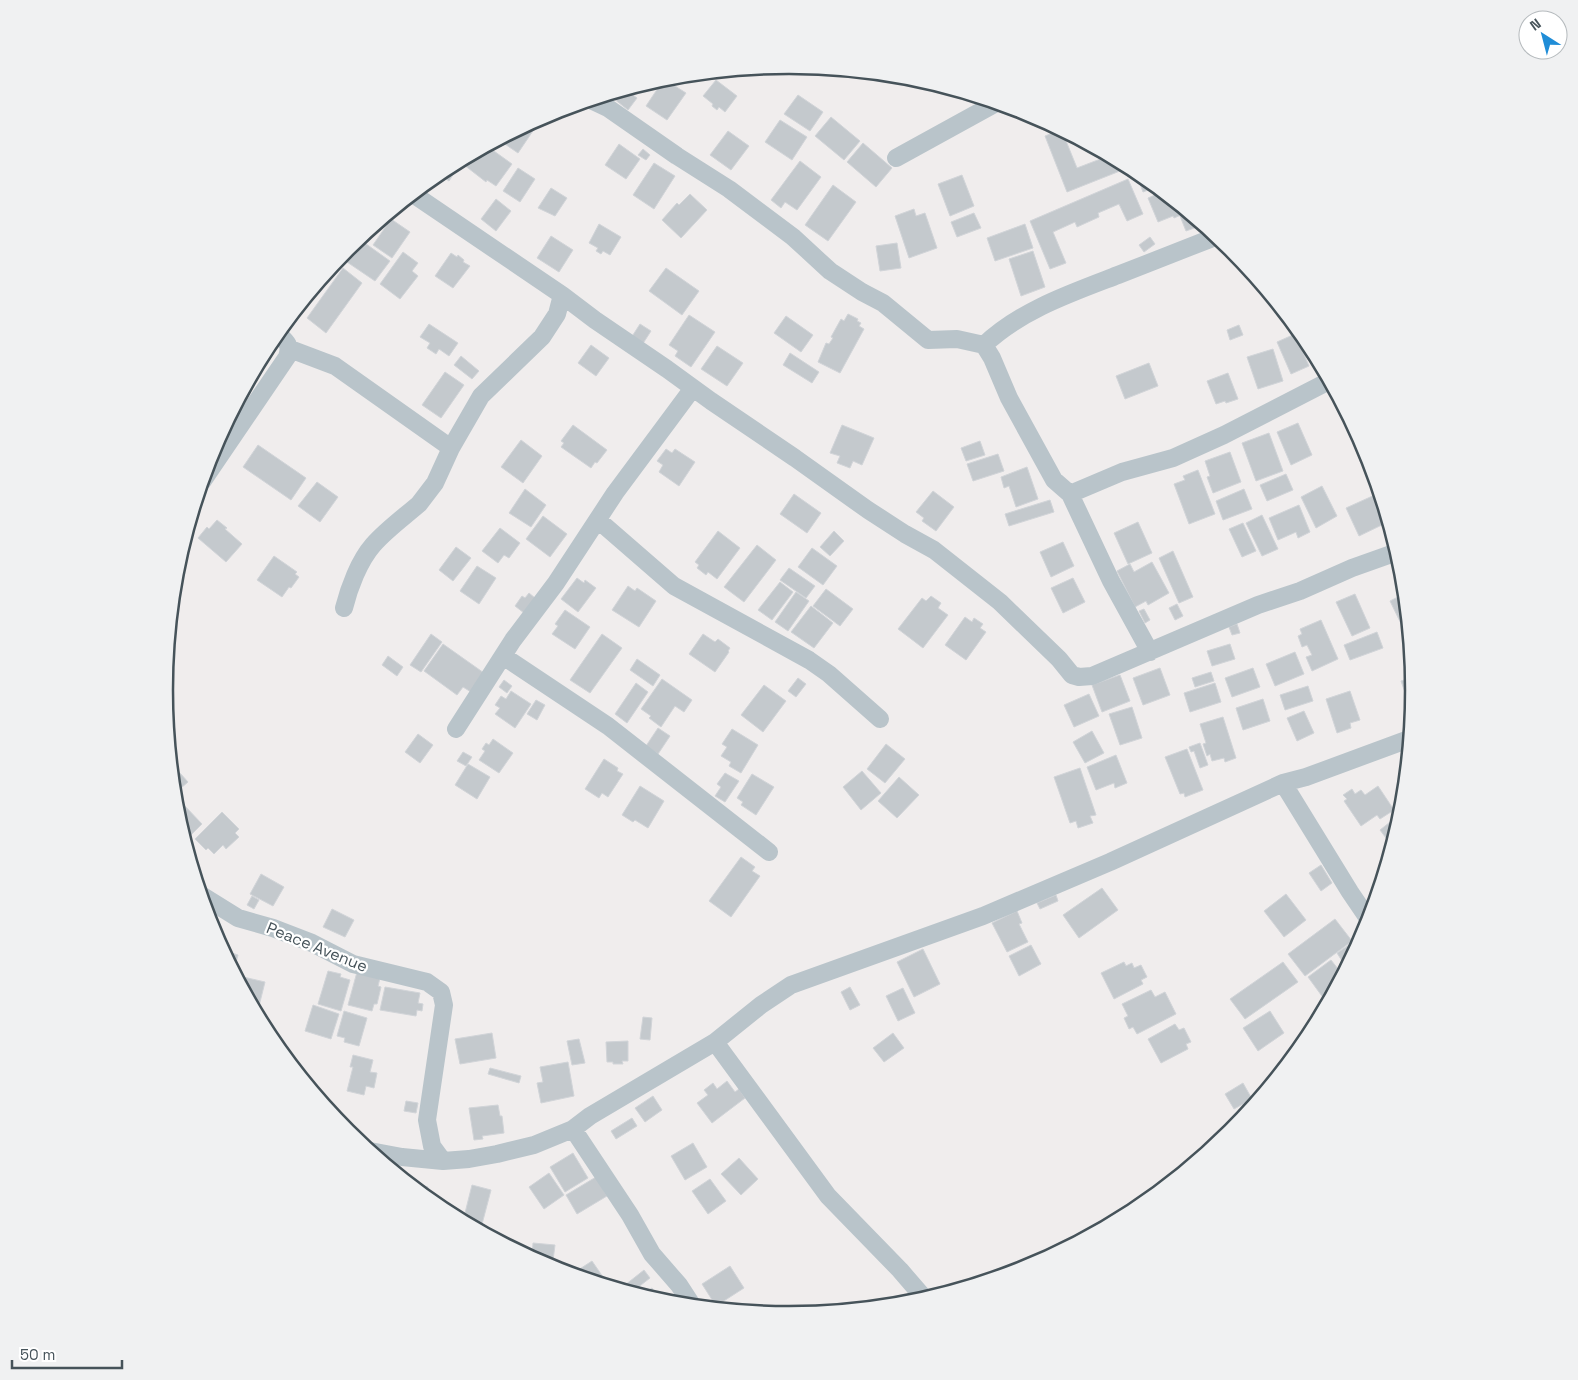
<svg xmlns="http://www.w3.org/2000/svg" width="1578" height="1380" viewBox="0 0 1578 1380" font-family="'Space Grotesk',sans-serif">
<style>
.building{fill:#c4c9cd;stroke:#d1d4d8}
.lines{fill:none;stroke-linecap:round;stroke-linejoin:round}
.minor{stroke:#b9c4ca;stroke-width:18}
.labels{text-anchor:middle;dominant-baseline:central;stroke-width:4.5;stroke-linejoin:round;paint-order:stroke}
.street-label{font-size:16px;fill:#46535a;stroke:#fff}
.rim{fill:none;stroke:#46535a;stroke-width:2.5}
</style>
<rect width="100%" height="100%" fill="#f0eded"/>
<path class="building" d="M787,65H789L805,67L799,74Z
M664,79L686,93L667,120L646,106Z
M716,80L737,96L725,112L719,107L717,110L712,106L713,104L703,96Z
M626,90L637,98L628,110L613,98L618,92Z
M798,95L823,112L810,131L784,114Z
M543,116L518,153L499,140Z
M831,117L860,141L844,160L815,136Z
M780,120L807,137L792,160L765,142Z
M1060,130L1062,131L1077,168L1103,158L1100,151L1130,167L1067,192L1045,136Z
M728,131L749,146L731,170L710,155Z
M863,143L892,168L876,187L847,162Z
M619,144L640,159L626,179L605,165Z
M487,146L512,164L496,186L487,180L486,182L459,161Z
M643,149L650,155L646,160L638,155Z
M800,161L821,177L797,210L785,202L781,208L771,200Z
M654,163L675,176L654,209L633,195Z
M449,166L456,170L449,181L440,175L444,169Z
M518,168L535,179L520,202L503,191Z
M1135,170H1136L1156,187L1143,192Z
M962,175L974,206L950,216L938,184Z
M1128,179L1143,214L1127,221L1119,204L1098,213L1099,217L1077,227L1075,222L1053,232L1066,263L1050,269L1030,221Z
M833,185L856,202L828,241L805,225Z
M551,188L567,198L555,216L538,208Z
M1162,192L1186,211L1180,213L1181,215L1174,218L1173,216L1158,222L1148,198Z
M690,194L707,210L681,238L662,220L677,203L679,205Z
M496,199L511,211L496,231L481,219Z
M914,209L916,216L925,213L937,248L909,258L895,216Z
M974,213L981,228L957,237L951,222Z
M1189,213L1194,218L1197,227L1186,231L1180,216Z
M391,219L410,232L392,258L373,245Z
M599,224L621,237L610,255L603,251L601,254L596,251L598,248L589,243Z
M1025,224L1033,248L995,261L987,238Z
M551,236L573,250L559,272L537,258Z
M1150,237L1155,244L1144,252L1139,245Z
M362,241L390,261L375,281L347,262Z
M897,243L901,268L880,271L876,246Z
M1033,251L1045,287L1021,296L1009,259Z
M403,252L418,263L412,271L418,276L400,299L380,284Z
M451,253L457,257L458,255L464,260L463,262L470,266L453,288L435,276Z
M343,268L362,283L326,333L307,318Z
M666,268L699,291L682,315L649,291Z
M330,269L295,317L292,315Z
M848,314L858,319L857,321L861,323L859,326L864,329L840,373L818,362L826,343L829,344L833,338L831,337L841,319L844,321Z
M689,315L715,332L691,367L675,356L678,351L669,345Z
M786,316L813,335L801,352L774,333Z
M429,324L458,343L449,356L439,349L436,354L427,348L430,343L420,337Z
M640,324L651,331L642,345L631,338Z
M1239,325L1243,335L1230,340L1227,330Z
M1295,334L1309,366L1291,374L1277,342Z
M591,345L609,358L596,376L578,363Z
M717,346L743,363L727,386L701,369Z
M1273,349L1283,381L1258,389L1247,357Z
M790,353L819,372L812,383L783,365Z
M461,356L479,371L472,379L454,365Z
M1149,363L1158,386L1125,399L1116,376Z
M445,372L464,385L441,418L422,405Z
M1228,373L1238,399L1226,403L1225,401L1216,404L1207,381Z
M1298,423L1312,455L1291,465L1277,432Z
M573,425L607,450L597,463L595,462L591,468L561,447L564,443L561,441Z
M842,425L874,438L862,465L853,461L850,468L837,463L840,456L830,453Z
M1269,433L1283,471L1256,481L1242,443Z
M521,440L542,456L523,483L501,467Z
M980,441L985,455L966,461L961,448Z
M258,445L306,478L291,500L243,467Z
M666,449L672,453L675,449L695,462L679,486L659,472L663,465L657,461Z
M1230,452L1241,482L1213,493L1207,477L1210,476L1205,461Z
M998,454L1004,471L973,481L967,464Z
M1027,467L1038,499L1016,507L1009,486L1004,488L1001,477Z
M1198,470L1215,514L1189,524L1174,484L1185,480L1183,476Z
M1286,474L1293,490L1267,501L1260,485Z
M317,482L338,497L320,522L298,506Z
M1322,486L1337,516L1316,528L1301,497Z
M525,489L546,505L531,527L509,513Z
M1244,489L1252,509L1223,520L1216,501Z
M933,491L954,507L936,531L922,521L924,518L916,512Z
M794,494L821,513L807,533L780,514Z
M1377,494L1388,522L1359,536L1346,508Z
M1050,500L1054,512L1009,526L1005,514Z
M1299,505L1310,532L1298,538L1296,532L1278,540L1269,518Z
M1262,515L1278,549L1262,556L1246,523Z
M543,516L567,534L550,557L526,539Z
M217,520L227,528L225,529L242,544L226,562L198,538L207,527L209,529Z
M1138,522L1152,553L1128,564L1114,533Z
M1243,523L1256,551L1242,557L1229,529Z
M500,528L520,543L509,558L504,555L498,563L482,551Z
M718,531L740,548L717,579L708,572L706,575L697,568L699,565L695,562Z
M834,531L844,541L830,556L820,547Z
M1063,542L1074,566L1051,577L1040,552Z
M757,545L776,560L744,602L724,587Z
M456,547L471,558L453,581L439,570Z
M812,548L837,566L823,585L798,567Z
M1173,551L1193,597L1179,603L1159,558Z
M274,556L297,572L295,574L299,577L291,588L289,587L282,597L257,580Z
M1152,562L1169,593L1148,605L1146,601L1135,607L1117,571L1130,564L1134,572Z
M477,566L496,578L479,604L460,591Z
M789,568L815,586L806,598L780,580Z
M577,578L584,583L585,580L596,588L578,612L561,599Z
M1073,578L1085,602L1063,613L1051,588Z
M780,582L793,592L772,620L758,610Z
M628,586L635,591L637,588L656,601L639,627L612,610Z
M826,589L853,609L840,626L813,606Z
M796,592L809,601L788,631L775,622Z
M529,593L535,598L524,613L515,606L522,596L525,598Z
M1355,594L1370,628L1352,636L1336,602Z
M1404,594L1409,635L1407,636L1390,601Z
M931,596L941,603L938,608L948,615L923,648L898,629L922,598L926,601Z
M1177,604L1183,616L1175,620L1169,608Z
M811,606L833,623L814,648L791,632Z
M1144,609L1150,620L1145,623L1139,611Z
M565,610L590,627L575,649L552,634L558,626L555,624Z
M965,617L972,622L974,618L983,624L980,628L986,632L966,660L945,645Z
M1321,620L1338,659L1312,671L1306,657L1312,655L1307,645L1302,647L1298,636L1302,634L1300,629Z
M1237,624L1240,633L1232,635L1229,627Z
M1377,632L1383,648L1350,660L1344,645Z
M431,634L442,642L421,672L410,665Z
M602,634L622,648L590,693L570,680Z
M703,634L715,642L718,639L730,648L728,651L729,652L715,672L689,654Z
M443,644L484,673L471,692L463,687L457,695L424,671Z
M1230,644L1235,659L1212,666L1207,651Z
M1295,652L1304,674L1275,686L1266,664Z
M388,656L403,667L397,676L382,665Z
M637,659L660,675L653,686L630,670Z
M1160,668L1170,695L1143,705L1133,678Z
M1253,668L1260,687L1232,697L1225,678Z
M1211,672L1214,681L1195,687L1192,678Z
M1120,675L1130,701L1102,712L1092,685Z
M1413,677L1414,690L1412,704L1411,700L1408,701L1401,681Z
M798,678L806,684L796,697L788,691Z
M662,679L692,700L684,712L675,706L661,727L649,718L651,716L641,709Z
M504,680L512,686L507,693L499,687Z
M636,683L648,692L627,723L615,714Z
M1215,683L1221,702L1190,712L1184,693Z
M764,685L786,701L763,732L741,715Z
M1308,686L1313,701L1285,710L1280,695Z
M511,691L531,704L515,728L495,714L500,708L495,705L501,696L506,699Z
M1350,691L1360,720L1350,723L1351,728L1337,733L1326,699Z
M1089,694L1099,716L1074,727L1064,705Z
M1263,699L1270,721L1243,730L1236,708Z
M536,700L545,705L537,720L527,714Z
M1132,707L1142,738L1120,745L1109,714Z
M1304,711L1314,733L1297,741L1287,718Z
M1223,717L1236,758L1225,762L1224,758L1212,761L1210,754L1207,756L1203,744L1206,743L1200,724Z
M658,728L670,736L658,754L646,746Z
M732,729L758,745L741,773L729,766L731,762L721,756L727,747L722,744Z
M1092,731L1104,753L1085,763L1073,742Z
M418,734L433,745L420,763L405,752Z
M493,739L513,753L499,773L479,760L485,751L482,749L486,743L489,745Z
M1200,743L1208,765L1200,768L1194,751L1191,752L1189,747Z
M886,744L905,759L885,783L867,769Z
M1187,749L1203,790L1185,797L1184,793L1180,794L1165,757Z
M463,752L472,757L466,766L457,761Z
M1116,755L1127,783L1115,788L1114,783L1096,790L1087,767Z
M604,759L618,768L617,771L623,774L608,797L602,793L599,798L585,789Z
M171,763L188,782L174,794Z
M468,764L490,777L477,799L455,785Z
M1080,768L1096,815L1090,816L1093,823L1078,828L1076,821L1070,823L1054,777Z
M862,771L881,793L861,810L843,787Z
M725,773L739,781L725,802L715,796L721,787L717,784Z
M752,774L774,787L756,815L741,805L743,802L737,798Z
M899,777L919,795L897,818L878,801Z
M640,786L664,801L648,828L635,820L633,822L622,815Z
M1378,786L1394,810L1380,819L1377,815L1361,826L1344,801L1347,799L1343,795L1352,789L1355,794L1361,790L1365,795Z
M183,804L202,824L186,840L184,838L176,810Z
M222,812L239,829L235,833L239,837L226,849L223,845L214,854L208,848L206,850L195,839Z
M1399,815L1400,817L1392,846L1380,830Z
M741,857L755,867L752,871L760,876L731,917L709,901Z
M1321,865L1332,883L1321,891L1309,873Z
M261,874L284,887L273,906L250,894Z
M1102,888L1118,910L1079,938L1063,915Z
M1286,894L1306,920L1284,937L1264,911Z
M1056,895L1058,901L1040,909L1037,903Z
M252,896L259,900L254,909L247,905Z
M332,909L354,920L345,937L323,927Z
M1017,911L1022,923L1019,924L1028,942L1007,952L992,923Z
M1335,919L1352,941L1305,976L1288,954Z
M1355,941L1358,945L1350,960L1344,964L1337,953Z
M1031,945L1041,964L1019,976L1009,956Z
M923,949L940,984L914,997L897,962Z
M223,950L238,955L234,970Z
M1331,960L1342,974L1327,1003L1308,977Z
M1124,962L1126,966L1132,963L1134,968L1141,965L1147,977L1141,980L1143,984L1114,999L1101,973Z
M1283,962L1298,982L1245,1019L1230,999Z
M328,971L341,974L340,977L350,980L341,1011L318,1004Z
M357,972L380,978L378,986L381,987L377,1004H374L372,1011L348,1005Z
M239,976L265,982L257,1014L238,979Z
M385,987L420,993L418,1003L423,1004L422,1011L417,1010L416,1016L380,1010Z
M850,987L860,1005L850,1010L841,992Z
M903,988L915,1013L898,1021L886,996Z
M1151,990L1155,997L1165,992L1176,1014L1137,1034L1133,1027L1129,1029L1124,1018L1128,1016L1122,1004Z
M313,1005L339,1014L331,1039L305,1031Z
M344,1011L367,1018L359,1046L344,1042L345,1038L337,1036Z
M1270,1011L1284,1033L1258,1051L1243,1028Z
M643,1017L652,1018L650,1040L640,1039Z
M1175,1024L1179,1030L1184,1028L1191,1042L1186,1044L1188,1049L1161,1063L1148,1039Z
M492,1033L496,1058L460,1064L455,1039Z
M893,1033L904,1048L884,1062L873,1048Z
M1310,1035L1309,1037L1293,1057L1288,1050Z
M579,1039L585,1063L572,1065L567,1041Z
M628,1041V1061H622L623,1064H613V1062H607L606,1042Z
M353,1055L373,1060L370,1072L377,1073L374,1088L366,1086L364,1095L347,1091L353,1067H350Z
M568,1062L574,1096L541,1103L537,1083L543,1082L540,1067Z
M490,1068L521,1076L519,1083L488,1074Z
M727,1081L735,1092L739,1089L745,1098L712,1123L697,1103L708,1095L704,1090L713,1083L717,1089Z
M1243,1083L1252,1099L1234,1109L1225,1094Z
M653,1096L662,1110L645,1122L635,1108Z
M406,1101L418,1103L416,1113L404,1111Z
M498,1105L500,1116H502L504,1133L482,1136L483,1139L474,1140L469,1108Z
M632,1118L637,1126L616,1139L611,1131Z
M693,1143L707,1167L685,1180L671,1156Z
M573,1153L588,1178L565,1192L550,1167Z
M739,1158L758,1179L741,1195L721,1174Z
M549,1173L564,1195L544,1209L529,1187Z
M596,1177L607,1196L577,1214L566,1195Z
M710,1179L726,1201L708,1214L692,1191Z
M407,1181L428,1187L426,1197Z
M472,1185L491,1190L481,1228L470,1225L463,1221Z
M533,1243L555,1245L552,1268L532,1258Z
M592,1261L603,1277L596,1281L572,1274Z
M730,1266L744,1288L716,1306L702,1284Z
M644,1270L650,1278L632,1292L620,1289Z
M652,1288L658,1298L655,1299L640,1295Z"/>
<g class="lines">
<path class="minor" d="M591,100L608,108L677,156L729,189L793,237L830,271L862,292L883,303L928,340L957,339L984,345L992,358L1009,398L1054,480L1070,494L1111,581L1150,652
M896,158L996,103
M413,194L562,295L595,320L667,369L711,401L795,458L868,510L905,534L934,550L1000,602L1059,659L1072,675L1079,677L1092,676L1258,605L1300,591L1352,568L1397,552
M984,345C1021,310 1071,293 1118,275C1149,263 1180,251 1210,239L1215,235
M290,349L335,366L451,448
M202,482L287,357C291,344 287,342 277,333
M1070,494L1122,472L1173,458L1224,435L1329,381
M598,520L674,586L809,660L829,674L880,719
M344,608C349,588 359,561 373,545C386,530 404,517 419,504L435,483L451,448L481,396L542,337L557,314L562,295
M503,656L608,726L769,852
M456,729L513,640L556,583L615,493L693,388
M1283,783L1350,892L1369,920
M201,895L238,918L273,928L312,943L353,964L427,982L441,992L444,1005L427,1120L432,1146L443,1161
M715,1042L828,1196L900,1270L925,1299
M573,1129L630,1215L652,1254L679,1285L692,1305
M370,1151L402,1157L443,1161L469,1159L497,1154L534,1145L573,1129L590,1116L715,1042L761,1005L791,985L983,916L1110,862L1283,783L1306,777L1409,739"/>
</g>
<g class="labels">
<g class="street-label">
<text transform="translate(317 947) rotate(22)">Peace Avenue</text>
</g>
</g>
<path d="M0 0H1578V1380H0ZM173 690a616 616 0 1 1 1232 0a616 616 0 1 1-1232 0Z" fill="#f0f1f2" fill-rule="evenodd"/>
<path class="rim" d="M173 690a616 616 0 1 1 1232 0a616 616 0 1 1-1232 0Z"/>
<g transform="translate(1543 35) rotate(324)"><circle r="24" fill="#ffffff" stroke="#b5babd"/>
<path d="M0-4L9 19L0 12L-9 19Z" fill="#208dd7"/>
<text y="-8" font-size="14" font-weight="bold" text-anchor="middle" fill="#46535a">N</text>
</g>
<path d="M12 1360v8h110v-8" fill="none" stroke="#46535a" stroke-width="2.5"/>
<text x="20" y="1360" font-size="15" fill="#46535a" stroke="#ffffff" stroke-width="4" paint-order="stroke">50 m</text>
</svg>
